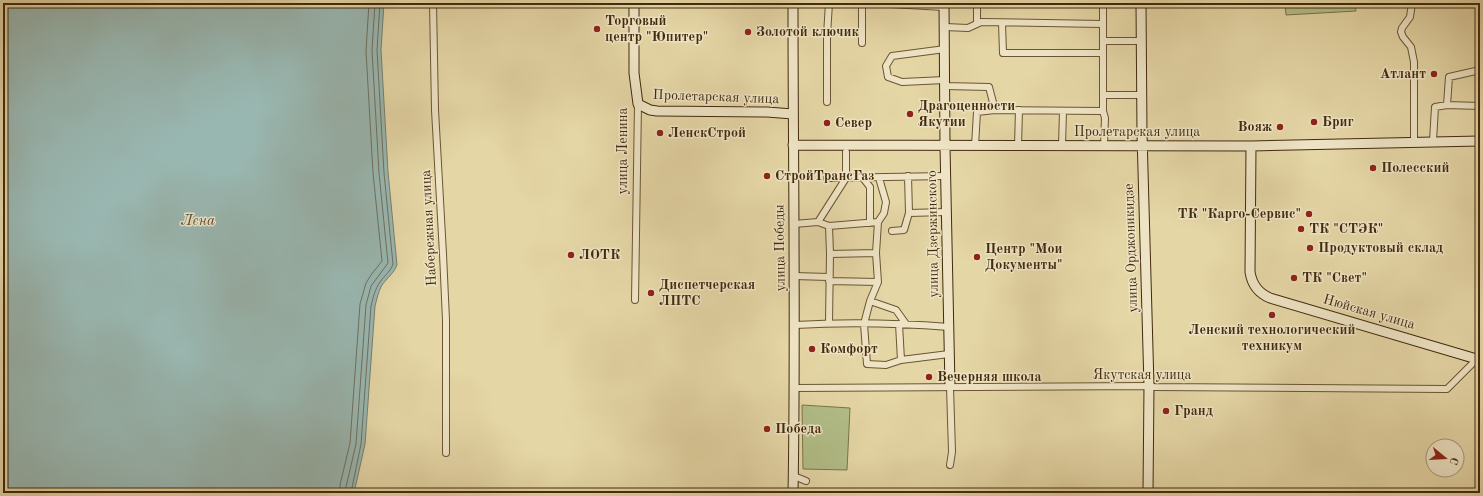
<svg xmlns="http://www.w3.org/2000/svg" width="1483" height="496" viewBox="0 0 1483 496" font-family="'Old Standard TT',serif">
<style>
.green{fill:#b2be88;stroke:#7a744a}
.water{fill:#99b7b1;stroke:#767f6f}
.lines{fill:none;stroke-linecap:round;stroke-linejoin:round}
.shore{stroke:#6e705f;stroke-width:1}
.street-casing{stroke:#6b5533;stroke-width:8}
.secondary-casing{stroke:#422a0d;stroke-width:11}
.street{stroke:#eee4c5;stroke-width:6}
.secondary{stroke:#eee4c5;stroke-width:9}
.poi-dot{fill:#8f2418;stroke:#eee4c5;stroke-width:1.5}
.labels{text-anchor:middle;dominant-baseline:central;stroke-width:3;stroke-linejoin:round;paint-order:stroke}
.poi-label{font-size:14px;font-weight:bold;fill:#422a0d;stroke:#eee4c5;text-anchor:start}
.street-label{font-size:14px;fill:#422a0d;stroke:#eee4c5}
.water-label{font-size:15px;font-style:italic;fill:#584d36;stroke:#eee4c5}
</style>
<rect width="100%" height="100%" fill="#e5d6a6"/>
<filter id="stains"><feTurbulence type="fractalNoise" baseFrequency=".005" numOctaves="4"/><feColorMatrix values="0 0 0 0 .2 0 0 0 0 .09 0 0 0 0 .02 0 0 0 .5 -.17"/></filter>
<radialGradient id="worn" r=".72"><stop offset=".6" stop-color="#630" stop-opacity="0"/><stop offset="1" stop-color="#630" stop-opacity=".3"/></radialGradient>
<path class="green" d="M1285,3H1355L1356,11L1286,15Z
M802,405L850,408L847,470L803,469Z"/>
<path class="water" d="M3,3H384L381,50L388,172L397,265C394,273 387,278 382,285C378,292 377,299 375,306L365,444L354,493H3Z"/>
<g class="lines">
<path class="shore" d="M340,493V485L350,443L360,304L366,283L371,275L382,261L373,173L366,51L369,3
M346,493V487L356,444L366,305L371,286L388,263L379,173L372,50L375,3
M351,493L361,444L371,306C373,298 375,289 380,282C384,276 391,271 393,264L384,173L377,50L380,3"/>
<g class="street-casing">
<path id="street" d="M433,3L435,110L443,254L446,320V453
M872,3L944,7
M977,3V24
M1103,3V111L1105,118L1104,146
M1412,3L1410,17L1402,28L1401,32L1403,37L1411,47L1414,62V141
M1002,23L1003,53H1103
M945,27L968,28L981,22L1103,24
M1103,41H1141
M862,43V3
M945,49L892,56L886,66L888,77L902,82L945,80
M945,86L989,87L995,110
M1103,95H1141
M827,102V35L829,3
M1447,105L1480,106
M1433,141L1435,107L1447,105L1449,77L1480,70
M975,146L977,112L995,110L1103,111
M1018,146L1019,110
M1062,146L1063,111
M827,178L946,176
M863,178L870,187V223
M879,178L886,202L884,213L878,222L876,253L878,282L870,301L864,324L867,364L886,365L901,360L949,354
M909,213L946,212
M818,222L846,178V152
M794,224L818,222L829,226L878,222
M829,226L830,254L829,323
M892,231L904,230L909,213L908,176
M830,254L876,253
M794,276L829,277
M829,281L878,282
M635,300L638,104
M870,301L896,310L906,324
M899,324L901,360
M795,325C846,322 897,323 949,327
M950,387L952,452L950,465
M795,388L1149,386L1154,387L1447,389L1477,359
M794,476L806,481"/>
</g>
<g class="secondary-casing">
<path id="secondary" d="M634,3V73L638,104L650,110L657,111L767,112L793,114
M793,3C793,166 796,330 793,493
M944,3L945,146L950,387
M1141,3L1142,134L1149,386L1148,493
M793,145L1251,146L1480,141
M1251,146L1250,272C1252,285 1258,293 1270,298L1480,360"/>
</g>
<use href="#street" class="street"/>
<use href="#secondary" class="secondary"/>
</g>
<g class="poi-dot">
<circle cx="597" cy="29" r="4"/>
<circle cx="748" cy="32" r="4"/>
<circle cx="1434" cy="74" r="4"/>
<circle cx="910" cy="114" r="4"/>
<circle cx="1314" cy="122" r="4"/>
<circle cx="827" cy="123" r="4"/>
<circle cx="1280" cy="127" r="4"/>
<circle cx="660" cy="133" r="4"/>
<circle cx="1373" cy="168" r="4"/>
<circle cx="767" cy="176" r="4"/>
<circle cx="1309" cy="214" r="4"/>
<circle cx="1301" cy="229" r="4"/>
<circle cx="1310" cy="248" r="4"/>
<circle cx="571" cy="255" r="4"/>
<circle cx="977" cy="257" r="4"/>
<circle cx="1294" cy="278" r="4"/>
<circle cx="651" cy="293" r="4"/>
<circle cx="1272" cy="315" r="4"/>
<circle cx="812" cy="349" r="4"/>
<circle cx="929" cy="377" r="4"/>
<circle cx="1166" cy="411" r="4"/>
<circle cx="767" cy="429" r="4"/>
</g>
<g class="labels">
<g class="poi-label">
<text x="605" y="21">Торговый<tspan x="605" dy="16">центр "Юпитер"</tspan></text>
<text x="756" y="32">Золотой ключик</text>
<text x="1426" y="74" text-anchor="end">Атлант</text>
<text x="918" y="106">Драгоценности<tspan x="918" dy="16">Якутии</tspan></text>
<text x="1322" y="122">Бриг</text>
<text x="835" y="123">Север</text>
<text x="1272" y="127" text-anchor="end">Вояж</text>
<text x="668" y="133">ЛенскСтрой</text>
<text x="1381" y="168">Полесский</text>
<text x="775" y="176">СтройТрансГаз</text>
<text x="1301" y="214" text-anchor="end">ТК "Карго-Сервис"</text>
<text x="1309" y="229">ТК "СТЭК"</text>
<text x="1318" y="248">Продуктовый склад</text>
<text x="985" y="249">Центр "Мои<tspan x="985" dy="16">Документы"</tspan></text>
<text x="579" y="255">ЛОТК</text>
<text x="1302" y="278">ТК "Свет"</text>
<text x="659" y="285">Диспетчерская<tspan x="659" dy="16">ЛПТС</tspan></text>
<text x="1272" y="330" text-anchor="middle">Ленский технологический<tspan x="1272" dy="16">техникум</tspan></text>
<text x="820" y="349">Комфорт</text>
<text x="937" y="377">Вечерняя школа</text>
<text x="1174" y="411">Гранд</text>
<text x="775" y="429">Победа</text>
</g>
<g class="street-label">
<text transform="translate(716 97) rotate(2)">Пролетарская улица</text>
<text x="1137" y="132">Пролетарская улица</text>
<text transform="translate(623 151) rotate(-90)">улица Ленина</text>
<text transform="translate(429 228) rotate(-93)">Набережная улица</text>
<text transform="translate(933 234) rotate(-91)">улица Дзержинского</text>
<text transform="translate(780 248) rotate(-91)">улица Победы</text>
<text transform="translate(1131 248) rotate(-92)">улица Орджоникидзе</text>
<text transform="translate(1369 312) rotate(16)">Нюйская улица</text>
<text x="1142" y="375">Якутская улица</text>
</g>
<g class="water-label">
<text x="198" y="221">Лена</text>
</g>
</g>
<rect width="1483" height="496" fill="none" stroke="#e5d6a6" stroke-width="16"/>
<rect x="4" y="4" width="1475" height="488" fill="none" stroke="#422a0d" stroke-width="2"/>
<rect x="8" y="8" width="1467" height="480" fill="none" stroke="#422a0d"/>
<g transform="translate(1445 458) rotate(108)"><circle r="19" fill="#eee4c5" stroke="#a99a7b"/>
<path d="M0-3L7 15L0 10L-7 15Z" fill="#8f2418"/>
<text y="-6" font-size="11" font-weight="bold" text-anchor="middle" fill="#422a0d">С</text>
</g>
<rect width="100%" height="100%" filter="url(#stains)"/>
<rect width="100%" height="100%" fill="url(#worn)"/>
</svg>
